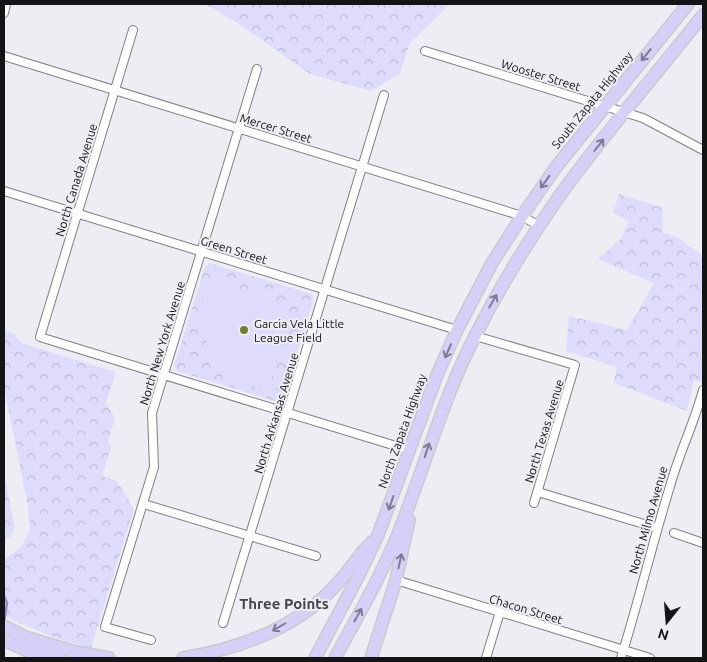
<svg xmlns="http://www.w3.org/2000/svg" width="707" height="662" viewBox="0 0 707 662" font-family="Ubuntu,sans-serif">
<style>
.forest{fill:url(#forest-crowns)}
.garden{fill:#dfdbfc}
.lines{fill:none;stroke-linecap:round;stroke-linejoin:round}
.stream{stroke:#988ecb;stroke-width:2.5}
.street-casing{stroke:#7f7f85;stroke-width:10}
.primary-casing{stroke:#cbcbcc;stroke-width:14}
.street{stroke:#fff;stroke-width:8}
.primary{stroke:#d6cff8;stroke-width:11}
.oneway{stroke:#7f7a92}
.poi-dot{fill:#737f2c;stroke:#eeedf4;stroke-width:2}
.labels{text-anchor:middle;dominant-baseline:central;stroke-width:4;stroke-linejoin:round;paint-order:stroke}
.street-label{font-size:12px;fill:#141315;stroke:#eeedf4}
.poi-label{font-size:12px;fill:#141315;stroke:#eeedf4;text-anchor:start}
.quarter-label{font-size:15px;font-weight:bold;fill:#45444a;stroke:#eeedf4}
</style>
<defs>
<pattern id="forest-crowns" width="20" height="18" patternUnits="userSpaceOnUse" patternTransform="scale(1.25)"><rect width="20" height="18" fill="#dfdbfc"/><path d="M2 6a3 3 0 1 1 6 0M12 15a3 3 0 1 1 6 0" fill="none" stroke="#bebbd7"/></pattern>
</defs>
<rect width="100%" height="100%" fill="#eeedf4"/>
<path class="forest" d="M205,4H449L437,17L410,43L400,74L371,91L310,74L239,24Z
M619,194L663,208V233L677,237L703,256V382L694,380L687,411L614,383L617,367L566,351L569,316L627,330L654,283L598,259L620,240L629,221L613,213Z
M209,263L312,294L314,298L283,400L278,402L177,371L174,366L205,267Z
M4,331L14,333L21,343L116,372L106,403L115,418L108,441L111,448L102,476L117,481L134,509L91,648C61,642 32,629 4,615V560L21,547L30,530L28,506L4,387Z
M4,474L15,528L10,537L4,538Z"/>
<path class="garden" d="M207,280L286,305L289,312L268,392C214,373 190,337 207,280Z"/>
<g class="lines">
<path class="stream" d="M4,596L7,603L4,623"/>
<g class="street-casing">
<path id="street" d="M4,13L6,4
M133,30L40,337L409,450
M425,51L643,118L703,150
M4,56L522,216L539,226
M4,191L457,330
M475,336L575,365L534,503
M538,492L657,528
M144,504L316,556
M674,533L703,543
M396,580L650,658
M223,623L384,95
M151,640L105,627L154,467L152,413L257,69
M486,658L500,612
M621,658C639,600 653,541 671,483C680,451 695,421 703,390"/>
</g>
<g class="primary-casing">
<path id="primary" d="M4,626L27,638
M22,636L75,652L109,658
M4,640L43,658
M32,642L59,658
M183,658C238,649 297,628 335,586C349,572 358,555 372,542
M315,658L358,577L378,535L437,375L457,330L492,263L522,216L556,167L688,4
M335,658C360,612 387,566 405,516C428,455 446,392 476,334C500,287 528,241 558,198C603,135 655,76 703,15
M371,658L396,580L409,520"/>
</g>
<use href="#street" class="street"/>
<use href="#primary" class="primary"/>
</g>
<defs><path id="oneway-shaft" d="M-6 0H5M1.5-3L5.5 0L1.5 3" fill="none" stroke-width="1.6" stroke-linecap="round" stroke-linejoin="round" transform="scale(1.25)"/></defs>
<g class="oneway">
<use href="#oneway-shaft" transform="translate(646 55) rotate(129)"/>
<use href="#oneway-shaft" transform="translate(599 145) rotate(-52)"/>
<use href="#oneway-shaft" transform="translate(545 182) rotate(126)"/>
<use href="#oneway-shaft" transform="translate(493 301) rotate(-60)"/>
<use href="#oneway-shaft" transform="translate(448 351) rotate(114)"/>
<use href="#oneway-shaft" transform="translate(427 450) rotate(-72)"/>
<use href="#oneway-shaft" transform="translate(391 503) rotate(109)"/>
<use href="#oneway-shaft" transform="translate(400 561) rotate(-78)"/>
<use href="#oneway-shaft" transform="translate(358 615) rotate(-61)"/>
<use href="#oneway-shaft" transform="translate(279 627) rotate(150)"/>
</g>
<circle class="poi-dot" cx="244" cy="330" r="5"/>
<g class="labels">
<g class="street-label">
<text transform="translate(541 75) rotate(17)">Wooster Street</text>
<text transform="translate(592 100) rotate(-51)">South Zapata Highway</text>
<text transform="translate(276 128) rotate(17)">Mercer Street</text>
<text transform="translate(76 180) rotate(-73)">North Canada Avenue</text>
<text transform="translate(234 250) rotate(17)">Green Street</text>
<text transform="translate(162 343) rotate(-73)">North New York Avenue</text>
<text transform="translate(276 413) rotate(-73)">North Arkansas Avenue</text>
<text transform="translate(402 431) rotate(-70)">North Zapata Highway</text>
<text transform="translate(544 431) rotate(-73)">North Texas Avenue</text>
<text transform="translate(648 520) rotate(-74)">North Milmo Avenue</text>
<text transform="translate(526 609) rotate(17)">Chacon Street</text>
</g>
<g class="poi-label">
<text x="254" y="323">Garcia Vela Little<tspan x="254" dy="14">League Field</tspan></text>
</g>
<g class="quarter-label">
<text x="284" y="603">Three Points</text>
</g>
</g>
<rect width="707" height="662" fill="none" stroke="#141315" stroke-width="10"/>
<g transform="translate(667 622) rotate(197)" stroke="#eeedf4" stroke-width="4" paint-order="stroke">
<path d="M0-4L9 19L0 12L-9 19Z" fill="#141315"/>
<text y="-8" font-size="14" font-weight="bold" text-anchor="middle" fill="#141315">N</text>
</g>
</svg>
